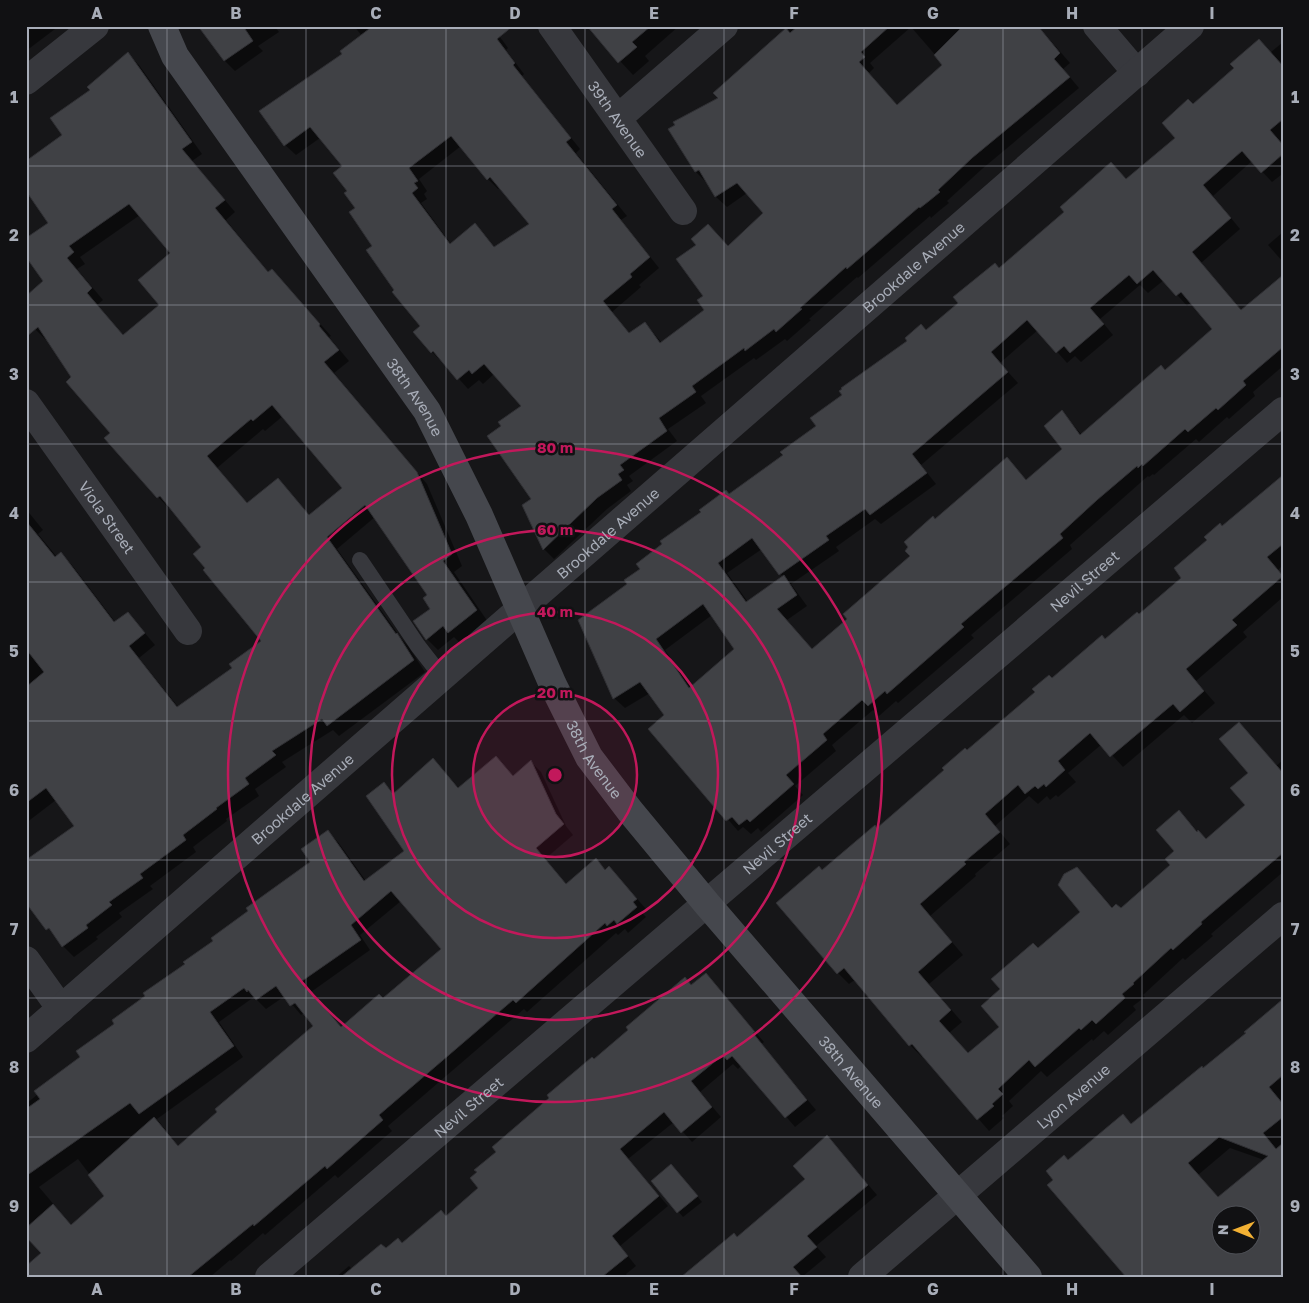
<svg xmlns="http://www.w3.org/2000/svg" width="1309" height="1303" viewBox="0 0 1309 1303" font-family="'Golos Text',sans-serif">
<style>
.shadow{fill:#0007;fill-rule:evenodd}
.building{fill:#404145;stroke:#303034;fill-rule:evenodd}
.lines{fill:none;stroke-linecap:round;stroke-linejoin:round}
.lane{stroke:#37383d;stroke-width:16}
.street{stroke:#37383d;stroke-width:28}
.secondary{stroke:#45474d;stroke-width:28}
.grid{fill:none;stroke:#a8adb8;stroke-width:1;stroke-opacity:0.55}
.ring{fill:none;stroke:#c2185b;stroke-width:2.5}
.labels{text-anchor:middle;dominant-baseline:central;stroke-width:5;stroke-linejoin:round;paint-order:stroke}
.street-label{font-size:15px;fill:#a8adb8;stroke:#111113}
.centre{fill:#c2185b;stroke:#111113;stroke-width:2.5}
.ring-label{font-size:15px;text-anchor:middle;font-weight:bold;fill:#c2185b;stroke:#111113;stroke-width:5;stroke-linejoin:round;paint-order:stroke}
.neatline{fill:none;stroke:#a8adb8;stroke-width:2}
.grid-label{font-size:16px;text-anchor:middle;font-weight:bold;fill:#a8adb8}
</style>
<rect width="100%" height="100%" fill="#161618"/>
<path class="shadow" d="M26,26H59L26,51Z
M200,26H279L276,28L279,32L258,46L263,51L235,71L225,61Z
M354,26H491L503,41L508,48L506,50L524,74L522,76L580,149L576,153L627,216L621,220L659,268L639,285L641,287L612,312L630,334L645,323L662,343L706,310L705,296L728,247L765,214L747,193L727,207L716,197L707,181L706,182L696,172L670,129L720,98L736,73L790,26H1038L1070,63L1063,69L1079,88L982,169L947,201L949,203L939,211L931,218L930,216L858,278L857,277L809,319L811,320L787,341L785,339L756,360L754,358L701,396L706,403L668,429L677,441L629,476L633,481L627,485L631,491L607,509L554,559L544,549L524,505L533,499L503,426L523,406L494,374L483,384L479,380L468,389L443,361L442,362L432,352L422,326L396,290L374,246L349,191L344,166L320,138L296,155L285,145L344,54L362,36ZM911,27L944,65L897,106L869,73L874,68L870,63ZM461,146L488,179L498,189L500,187L531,224L495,248L485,235L451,244L421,203L427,199L424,194L427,191L419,179Z
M596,26H679L645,56L649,61L633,75L595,34Z
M1283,42V177L1281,175L1272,182L1252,161L1213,196L1240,229L1201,263L1242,311L1283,276V366L1253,392L1255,396L1229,419L1227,417L1199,442L1196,439L1154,475L1153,474L1149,477L1148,476L1070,545L1072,549L971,635L974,638L898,703L896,701L879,716L873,710L832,745L836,751L795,786L803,795L761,832L758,828L751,834L743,827L738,831L650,729L666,715L650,693L625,708L614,698L629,585L641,569L730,495L784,456L999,269L1127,180L1176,138L1193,106L1271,52ZM1164,280L1187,306L1191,302L1214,329L1165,371L1082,435L1062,412L1063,449L1027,481L1007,459L935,521L912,557L849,619L812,650L787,620L807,606L791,584L839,551L836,547L875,519L881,524L936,484L921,465L1018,383L1000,363L1038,330L1067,363L1075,356L1081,362L1113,335L1100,319L1140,285L1148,293ZM762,549L783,577L748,602L727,573ZM712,615L736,650L691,688L665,650Z
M128,54L139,65L202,154L192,161L235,212L226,220L269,273L272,271L283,282L331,336L329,337L349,361L334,373L427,484L462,566L454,572L488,622L460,643L454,637L438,650L427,639L432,609L429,595L375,517L337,549L401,638L408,646L425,672L339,736L333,730L282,762L286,767L255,789L259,796L226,819L227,821L193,847L196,852L150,886L153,889L119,913L122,917L96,937L98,939L74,957L63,946L26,892V857L30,859L75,826L56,800L26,823V653L31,649L26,644V509L43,530L38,534L57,557L61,554L72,565L116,623L128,613L155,645L139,658L179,708L234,668L263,641L207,568L203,547L170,507L169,508L158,497L72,377L48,339L46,340L35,329L45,282L50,223L64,136L92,91ZM140,215L172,253L161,305L124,336L97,305L103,300L77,269L85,264L80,257ZM283,416L344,488L310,516L278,479L248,504L217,468L263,429L265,431Z
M1283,232V262L1268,245Z
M1283,475V565L1278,570L1283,575V597L1243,632L1247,637L1196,681L1215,703L1192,723L1184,715L1123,767L1102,744L1068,773L1076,782L1058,797L1056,795L1050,800L1047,796L1038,804L1029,796L995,826L1010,844L975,874L976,876L930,916L963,955L929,984L962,1022L949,1033L968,1054L1001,1027V989L1038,950L1082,913L1088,880L1113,908L1121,910L1172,865L1176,852L1179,812L1206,840L1246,805L1250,773L1239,723L1276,766L1283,760V872L1211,934L1213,936L1185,960L1183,958L1143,995L1145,997L1133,1006L1136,1010L1108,1035L1104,1031L1093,1041L1092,1039L1047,1077L1041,1071L1009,1101L1013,1106L1002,1116L1004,1118L989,1131L923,1055L922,1057L910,1045L856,979L849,984L838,973L822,872L877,830L1052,680L1139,616L1183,578L1222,527Z
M496,757L514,777L531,762L541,772L566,826L573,835L545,859L567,885L595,860L606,871L619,878L646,909L642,913L646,917L628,933L625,929L618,935L616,933L527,1012L524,1009L388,1126L392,1131L338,1178L335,1175L265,1235L263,1233L231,1261L230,1260L210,1277H26L42,1253L26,1235V1104L82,1057L116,1024L214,941L312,862L328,832L338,842L366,881L406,851L384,783L395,794L433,760L459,788ZM401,901L442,949L384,1000L342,1028L311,992L370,950L360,935ZM285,996L301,1015L304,1013L314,1026L179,1147L157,1119L243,1057L219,1022L254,997L266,1009ZM78,1159L106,1196L72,1226L39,1187Z
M706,974L764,1042L761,1044L816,1110L795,1127L742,1065L738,1069L733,1064L700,1092L721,1117L692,1142L674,1122L628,1159L668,1206L620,1246L636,1266L626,1274L628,1277H336L349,1266L352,1269L386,1250L403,1244L441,1211L447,1217L480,1188L498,1152L594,1061Z
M1283,1016V1277L1054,1180L1068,1161L1132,1125L1203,1069ZM1230,1148L1264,1160L1219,1199L1198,1175ZM1222,1216H1252V1246H1222Z
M836,1147L877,1195L816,1246L826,1257L802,1277H682L737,1238L806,1179Z
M676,1170L702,1202L683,1217L653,1182Z"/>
<path class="building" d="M198,26H243L253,41L224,61Z
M373,26H513L497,39L515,63L513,65L571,138L566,142L617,205L612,209L650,257L630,274L632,277L603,301L629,333L645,322L660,343L704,310L697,300L703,296L676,259L696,245L691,239L708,224L728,246L763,213L737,183L715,197L699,170L695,172L668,129L675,125L673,122L718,98L713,93L786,28L790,33L798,26H890L861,52L865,57L859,62L897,105L942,65L934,55L963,26H1038L1060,53L1054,59L1070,77L972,158L938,190L940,192L929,201L920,208L919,207L847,269L846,267L800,308L802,309L776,332L774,329L745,351L744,348L692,386L696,392L659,418L667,431L620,465L624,470L618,474L622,480L597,498L543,550L522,505L531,499L487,436L501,426L498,422L521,406L484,364L472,374L469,370L457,380L433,351L431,353L413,332L420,326L392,292L394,290L366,250L372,246L349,212L355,208L344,193L347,191L333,173L342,166L310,127L284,146L259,111L342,54L340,51ZM451,136L487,180L490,177L529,224L494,247L475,223L450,244L412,193L418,188L414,183L418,181L409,168Z
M587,26H651L632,42L637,47L618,63Z
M1259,39L1283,66V119L1270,130L1283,145V154L1261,173L1242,151L1203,185L1231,218L1192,252L1241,310L1283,275V347L1243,381L1246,385L1218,410L1216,408L1188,432L1185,429L1143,466L1142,464L1138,468L1137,466L1097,500L1060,534L1063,538L961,624L964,627L887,694L885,691L868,706L862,700L823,734L827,740L786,775L794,784L750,822L747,819L739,825L732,817L726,821L648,729L664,715L640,682L613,699L578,620L627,584L624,580L640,569L636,564L662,544L660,541L701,512L699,510L726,490L729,494L783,455L780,452L816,426L810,418L842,395L839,391L842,389L841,388L907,341L905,338L921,324L926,330L958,303L953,297L995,263L999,268L1064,212L1060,207L1111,162L1126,179L1175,138L1162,123L1188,99L1193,104L1234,68L1230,64ZM1153,270L1176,296L1181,292L1212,329L1165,370L1161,365L1080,435L1062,410L1044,426L1062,449L1026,480L1007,457L935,519L933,516L904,542L908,547L905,551L910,556L843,614L847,619L812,649L777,609L797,595L784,575L746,602L718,563L752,538L779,575L829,540L826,536L865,509L870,515L927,473L912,454L1008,372L991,352L1027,320L1056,353L1064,346L1070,353L1104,324L1090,308L1129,275L1137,284ZM703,604L734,649L689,688L656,639Z
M128,52L192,142L182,149L225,200L215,208L268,272L272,269L320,324L319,326L339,350L324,362L417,472L452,554L443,561L477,610L448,633L443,626L426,640L413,621L430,609L423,598L427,595L365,505L327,537L396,634L397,633L414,660L327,726L322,719L272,751L276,755L245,778L249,784L216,808L217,809L183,835L186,840L140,874L143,878L109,902L112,905L86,925L88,928L62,947L49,928L46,930L26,903V860L74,826L46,788L26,803V687L44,672L26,649V521L55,557L61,552L114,622L128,612L145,633L129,646L177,707L232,668L229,664L261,641L203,570L205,568L193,554L201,547L160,496L157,498L104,438L110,433L66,382L71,377L38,327L26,337V296L43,281L26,257V238L48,223L26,191V161L62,135L50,118L90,90L87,87ZM129,204L170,253L138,280L159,305L123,335L87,293L92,288L67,258L74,252L69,246ZM272,405L342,488L309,515L278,478L247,503L207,456L251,419L253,421Z
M1283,475V544L1267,557L1283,576L1232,620L1237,625L1186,669L1204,691L1180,712L1173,704L1110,757L1090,733L1058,761L1065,770L1046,787L1044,784L1038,789L1035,786L1025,794L1018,785L985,814L1000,832L964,862L966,864L920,904L952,942L918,972L951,1010L939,1021L968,1053L999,1027L981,1006L1000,989L991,979L1033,943L1038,948L1080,912L1058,885L1064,874L1077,867L1112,908L1116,904L1121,908L1170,865L1165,859L1174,851L1156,830L1179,810L1197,832L1198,830L1206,839L1245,805L1230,788L1248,773L1219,739L1239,722L1283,773V853L1201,922L1202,924L1173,950L1171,948L1133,983L1134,984L1122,994L1125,998L1096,1024L1092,1020L1081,1030L1079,1028L1035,1067L1029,1060L998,1089L1003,1094L992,1104L994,1106L977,1120L912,1044L909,1046L844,968L837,974L776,903L819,866L822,870L875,825L877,828L944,770L942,768L965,748L967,750L1035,692L1032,689L1049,675L1052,678L1102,635L1105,639L1137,612L1139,614L1181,578L1174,568L1207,540L1204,537L1220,523L1222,526Z
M496,756L513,776L531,760L556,814L564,824L536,848L566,884L596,858L605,870L609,866L637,899L633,902L637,907L617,924L614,920L607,926L605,923L516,1003L513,1000L379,1115L383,1120L327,1169L325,1166L254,1226L253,1224L188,1277H26V1266L41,1253L26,1237V1228L53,1204L71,1225L104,1196L88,1175L154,1117L178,1146L217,1112L215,1109L313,1026L295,1003L290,1006L276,986L256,1000L248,990L247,992L244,988L210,1012L234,1046L139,1114L130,1103L26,1176V1109L40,1099L34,1091L80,1057L76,1051L114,1024L112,1020L145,996L143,993L185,964L183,962L213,941L211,938L248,911L246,908L310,862L301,849L328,830L364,881L404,851L366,796L384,782L393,794L433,758L458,788ZM391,891L441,949L383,998L379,994L341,1027L302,981L361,940L351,925Z
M706,973L755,1032L753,1033L807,1100L785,1118L732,1056L727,1060L723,1055L691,1081L712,1107L681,1133L664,1112L620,1149L659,1196L612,1236L628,1256L618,1264L602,1277H341L381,1244L386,1248L398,1238L402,1243L441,1210L446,1216L478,1188L470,1178L477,1172L474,1170L496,1152L492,1147L549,1098L547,1095L592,1057L594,1059L628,1030L626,1027L685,977L691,985Z
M1283,999V1075L1269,1087L1283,1104V1117L1263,1133L1276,1149L1283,1143V1277H1126L1047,1185L1053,1180L1046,1171L1064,1155L1068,1160L1123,1114L1131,1124L1202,1066L1203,1068L1246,1033L1244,1032ZM1219,1137L1268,1156L1218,1197L1188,1163ZM1222,1216H1252V1246H1222Z
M827,1135L868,1185L807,1236L817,1247L793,1267L802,1277H681L734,1233L737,1237L805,1179L793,1166Z
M671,1164L698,1196L677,1213L651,1181Z"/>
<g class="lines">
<path class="lane" d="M360,560L418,646L443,678"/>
<g class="street">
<path id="s1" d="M552,26L683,211"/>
<path d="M1097,26L1137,73"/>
<path d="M26,81L95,26"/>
<path d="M618,118L724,26"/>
<path id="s2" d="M26,403L188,631"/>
<path d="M26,960L61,1009"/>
<path id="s3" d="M26,1039L1190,26"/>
<path id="s4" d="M269,1277L1283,411"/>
<path id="s5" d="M862,1277L1283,916"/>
</g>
<path class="secondary" id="s6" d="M162,26L175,56L427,411L479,515L553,685L589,757L630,811L707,904L1028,1277"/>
</g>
<path class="grid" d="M167,26V1277M306,26V1277M446,26V1277M585,26V1277M724,26V1277M864,26V1277M1003,26V1277M1142,26V1277M26,166H1283M26,305H1283M26,444H1283M26,582H1283M26,721H1283M26,860H1283M26,998H1283M26,1137H1283"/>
<circle cx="555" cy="775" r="82" fill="#c2185b" fill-opacity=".12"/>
<g class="ring">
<circle cx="555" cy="775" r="82"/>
<circle cx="555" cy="775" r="163"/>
<circle cx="555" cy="775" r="245"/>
<circle cx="555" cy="775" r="327"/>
</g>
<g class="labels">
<g class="street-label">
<text stroke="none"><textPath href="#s1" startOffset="114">39th Avenue</textPath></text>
<text stroke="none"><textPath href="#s3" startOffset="1176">Brookdale Avenue</textPath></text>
<text stroke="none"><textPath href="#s6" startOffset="450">38th Avenue</textPath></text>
<text stroke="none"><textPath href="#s2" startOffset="140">Viola Street</textPath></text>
<text stroke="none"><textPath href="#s3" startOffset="771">Brookdale Avenue</textPath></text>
<text stroke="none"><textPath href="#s4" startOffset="1072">Nevil Street</textPath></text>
<text stroke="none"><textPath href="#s6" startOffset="855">38th Avenue</textPath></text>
<text stroke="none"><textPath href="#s3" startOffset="366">Brookdale Avenue</textPath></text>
<text stroke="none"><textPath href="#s4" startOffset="668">Nevil Street</textPath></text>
<text stroke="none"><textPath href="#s6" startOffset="1260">38th Avenue</textPath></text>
<text stroke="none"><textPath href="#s5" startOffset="278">Lyon Avenue</textPath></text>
<text stroke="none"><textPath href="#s4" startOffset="262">Nevil Street</textPath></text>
</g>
</g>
<circle cx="555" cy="775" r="8" class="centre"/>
<g class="ring-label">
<text x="555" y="453">80 m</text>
<text x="555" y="535">60 m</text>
<text x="555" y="617">40 m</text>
<text x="555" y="698">20 m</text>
</g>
<rect width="1309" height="1303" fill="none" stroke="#111113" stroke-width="55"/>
<g transform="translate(1236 1230) rotate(271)"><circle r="24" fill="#111113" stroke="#4d4f55"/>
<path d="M0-4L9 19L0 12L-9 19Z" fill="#f2b134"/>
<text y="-8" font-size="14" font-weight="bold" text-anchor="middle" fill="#a8adb8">N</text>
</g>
<rect x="28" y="28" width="1254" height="1248" class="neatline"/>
<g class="grid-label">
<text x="97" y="19">A</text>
<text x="236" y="19">B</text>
<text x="376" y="19">C</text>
<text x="515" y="19">D</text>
<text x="654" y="19">E</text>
<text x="794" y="19">F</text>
<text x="933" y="19">G</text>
<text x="1072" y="19">H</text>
<text x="1212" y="19">I</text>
<text x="14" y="103">1</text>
<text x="1295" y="103">1</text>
<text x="14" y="241">2</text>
<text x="1295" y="241">2</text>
<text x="14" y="380">3</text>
<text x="1295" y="380">3</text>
<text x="14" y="519">4</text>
<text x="1295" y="519">4</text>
<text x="14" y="657">5</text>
<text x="1295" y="657">5</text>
<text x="14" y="796">6</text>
<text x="1295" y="796">6</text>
<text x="14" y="935">7</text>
<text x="1295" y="935">7</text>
<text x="14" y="1073">8</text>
<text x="1295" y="1073">8</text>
<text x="14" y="1212">9</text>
<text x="1295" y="1212">9</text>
<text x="97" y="1295">A</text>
<text x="236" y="1295">B</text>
<text x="376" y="1295">C</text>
<text x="515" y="1295">D</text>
<text x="654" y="1295">E</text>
<text x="794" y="1295">F</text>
<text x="933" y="1295">G</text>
<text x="1072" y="1295">H</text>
<text x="1212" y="1295">I</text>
</g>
</svg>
